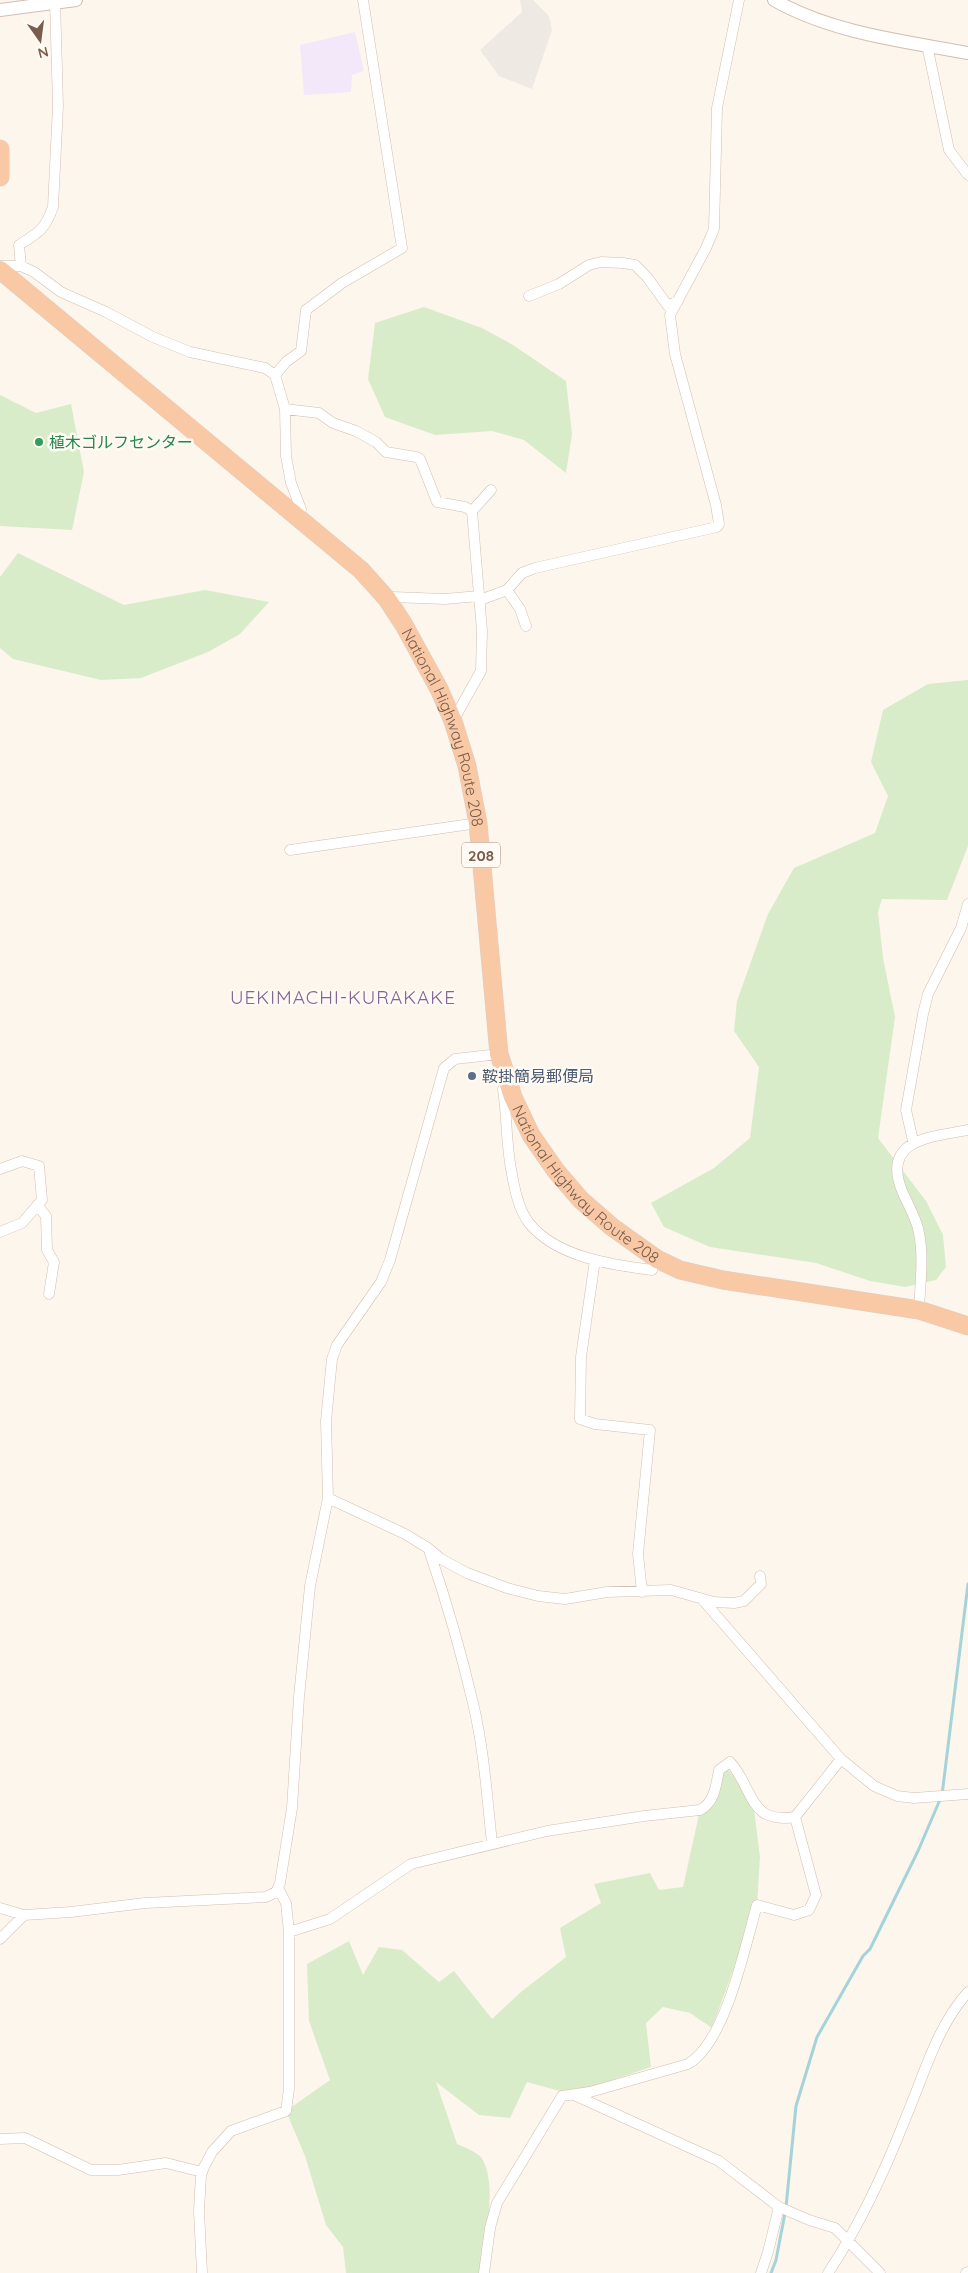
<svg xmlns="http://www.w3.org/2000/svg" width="968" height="2273" viewBox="0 0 968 2273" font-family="Quicksand,'Noto Sans JP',sans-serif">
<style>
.industrial{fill:#efe9e4}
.education{fill:#f3e8fa}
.green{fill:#d8ecc9}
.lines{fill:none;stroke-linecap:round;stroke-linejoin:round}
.stream{stroke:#a5d3da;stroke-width:3}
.minor-casing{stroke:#d1beb0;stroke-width:11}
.tertiary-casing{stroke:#d1beb0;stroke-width:14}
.trunk-casing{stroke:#dad1cd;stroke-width:19}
.minor{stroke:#fff;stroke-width:10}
.tertiary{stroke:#fff;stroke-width:12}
.trunk{stroke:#f9c8a4;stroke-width:18}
.leisure-dot{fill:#2e9e5b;stroke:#fffaf3;stroke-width:2}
.service-dot{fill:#5c6f8a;stroke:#fffaf3;stroke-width:2}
.labels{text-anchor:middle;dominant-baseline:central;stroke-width:5;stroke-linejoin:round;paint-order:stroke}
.shield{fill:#fffaf3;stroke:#a28b7f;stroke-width:1}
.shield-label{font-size:15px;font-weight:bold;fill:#7a5c4d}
.leisure-label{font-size:16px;fill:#27864d;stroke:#fffaf3;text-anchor:start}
.street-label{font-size:16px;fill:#7a5c4d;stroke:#fffaf3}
.service-label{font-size:16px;fill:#4e5e75;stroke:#fffaf3;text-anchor:start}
.quarter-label{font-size:19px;letter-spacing:1px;fill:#846695;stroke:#fffaf3}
</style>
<rect width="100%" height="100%" fill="#fdf6ec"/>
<path class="industrial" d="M520,0H533L549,16L552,30L532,89L499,76L480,50L522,12Z"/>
<path class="education" d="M355,32L364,71L352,75L351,92L304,95L300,45Z"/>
<path class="green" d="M424,307L482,328L513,345L566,381L572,434L566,473L524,440L492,431L435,435L385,417L368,379L375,323Z
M0,395L36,413L71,404L84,472L72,530L0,526Z
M18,553L124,605L205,590L269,602L240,634L208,652L141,678L101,680L13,659L0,648V577Z
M968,680V846L947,900L882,899L878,912L883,958L895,1017L878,1138L926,1201L943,1235L946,1267L936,1280L905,1287L870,1281L816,1263L710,1247L664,1227L651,1203L714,1168L750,1138L759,1067L734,1031L737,1001L768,914L794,868L875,833L888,796L871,762L883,710L928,684Z
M725,1766L753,1801L760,1857L757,1905L712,2028L690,2013L663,2007L646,2023L651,2067L571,2094L527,2082L510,2118L479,2115L436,2082L457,2144C464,2147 476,2152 481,2157C499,2183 484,2243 480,2273H346L343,2247L326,2225L305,2156L286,2111L330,2080L309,2021L307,1964L349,1941L363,1975L379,1947L402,1950L439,1982L454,1971L492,2019L521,1992L566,1957L560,1928L601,1903L594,1884L650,1873L659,1890L683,1887L700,1810Z"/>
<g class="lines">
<path class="stream" d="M786,2207L796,2106L817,2037L863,1956L870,1949L918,1851L942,1795L968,1584
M771,2273L776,2260L785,2213"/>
<g class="minor-casing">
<path id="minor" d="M927,45L949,150L968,175
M0,266H21L34,272L61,292L106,312L153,337L190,352L265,368L275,375L285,409L286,456L291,483L301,509L298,519
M21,266L19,245C38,233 45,230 53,207L58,106L55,0
M529,296L559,284L589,265L601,262L623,263L635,265L647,277L668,306L678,301
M275,375L286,362L301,351L306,310L342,283L402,248L363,0
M285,409L319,413L333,423L356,431L376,442L386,452L416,457L420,459L437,502L465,507L472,511
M507,590L522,573L535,568L717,527L719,524L716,505L675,354L670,315L706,248L714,229L717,108L739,0
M387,599L392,597L445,599L479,596
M480,600L507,590L520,609L526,626
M453,721L481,671L482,631L472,511L491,490
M290,850L478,823
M503,1089C507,1115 506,1142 511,1169C514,1186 518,1209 529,1223C556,1257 612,1265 652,1270L657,1259
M913,1141L906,1110L923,1014L928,994L961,928L968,904
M0,1169L22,1161L39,1166L42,1200L22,1223L0,1232
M37,1205L46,1216L47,1250L54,1262L49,1294
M595,1260L581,1357L580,1419L595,1424L650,1430L638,1554L642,1592
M919,1310C920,1285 924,1258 919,1233C917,1219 908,1205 902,1191C881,1138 933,1137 968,1130
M328,1498L405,1534L428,1548L441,1559L467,1573L507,1588L538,1596L565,1599L607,1592L671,1590L714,1602L734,1603L744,1601L761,1584L760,1576
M429,1550C446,1600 461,1652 473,1703C484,1749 487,1797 492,1843
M702,1599L841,1759L874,1786L897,1796L914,1798L968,1794
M0,1908L24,1915L71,1912L145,1903L266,1897L276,1892L280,1883L292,1808L299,1697L310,1586L328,1498L326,1421L332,1359L337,1345L381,1282L390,1260L444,1068L455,1059L499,1054V1057
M289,1932L330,1919L411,1864L547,1831L644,1816L700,1810C715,1802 716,1785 719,1770L730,1762C755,1790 748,1824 795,1817L841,1759
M0,1939L24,1915
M574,2095L719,2161L779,2207L809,2220L835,2228L880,2273
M0,2139L25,2138L91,2170H118L166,2163L202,2172
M202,2273L199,2211L201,2175L204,2167L212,2152L231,2131L286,2111L289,2089V1932L286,1903L278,1888
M484,2273L490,2228L497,2203L562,2096L590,2092L688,2064C726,2042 745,1946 757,1905L794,1915L809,1910L816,1895L795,1817
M761,2273L768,2252L779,2207
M828,2273C860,2225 885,2171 906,2117C924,2075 937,2026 968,1992
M966,2273L968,2272"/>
</g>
<g class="tertiary-casing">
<path id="tertiary" d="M774,0C832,33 903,41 968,53
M0,10L76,0"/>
</g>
<g class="trunk-casing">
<g id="trunk">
<path d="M0,149V177"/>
<path id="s1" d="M0,270L361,570L387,599L404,625L439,689L453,721L467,766L478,823L499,1054L513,1097L531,1135L556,1171L581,1200L612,1227L657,1259L680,1270L723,1280L919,1310L968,1326"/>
</g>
</g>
<use href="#minor" class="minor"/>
<use href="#tertiary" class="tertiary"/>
<use href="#trunk" class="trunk"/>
</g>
<circle class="leisure-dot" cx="39" cy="442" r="5"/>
<circle class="service-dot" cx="472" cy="1076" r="5"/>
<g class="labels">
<rect class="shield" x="462" y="842.5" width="38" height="25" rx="4"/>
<g class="shield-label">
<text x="481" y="855">208</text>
</g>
<g class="leisure-label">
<text x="49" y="442">植木ゴルフセンター</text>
</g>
<g class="street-label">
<text stroke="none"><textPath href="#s1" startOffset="650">National Highway Route 208</textPath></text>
<text stroke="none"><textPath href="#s1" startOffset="1145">National Highway Route 208</textPath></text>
</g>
<g class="service-label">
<text x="482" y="1076">鞍掛簡易郵便局</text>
</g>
<g class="quarter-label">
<text x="343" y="997">UEKIMACHI-KURAKAKE</text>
</g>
</g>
<g transform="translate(40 40) rotate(166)" stroke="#fffaf3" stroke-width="4" paint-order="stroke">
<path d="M0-4L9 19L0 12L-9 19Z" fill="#7a5c4d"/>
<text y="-8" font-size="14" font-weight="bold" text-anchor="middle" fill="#7a5c4d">N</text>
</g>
</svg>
